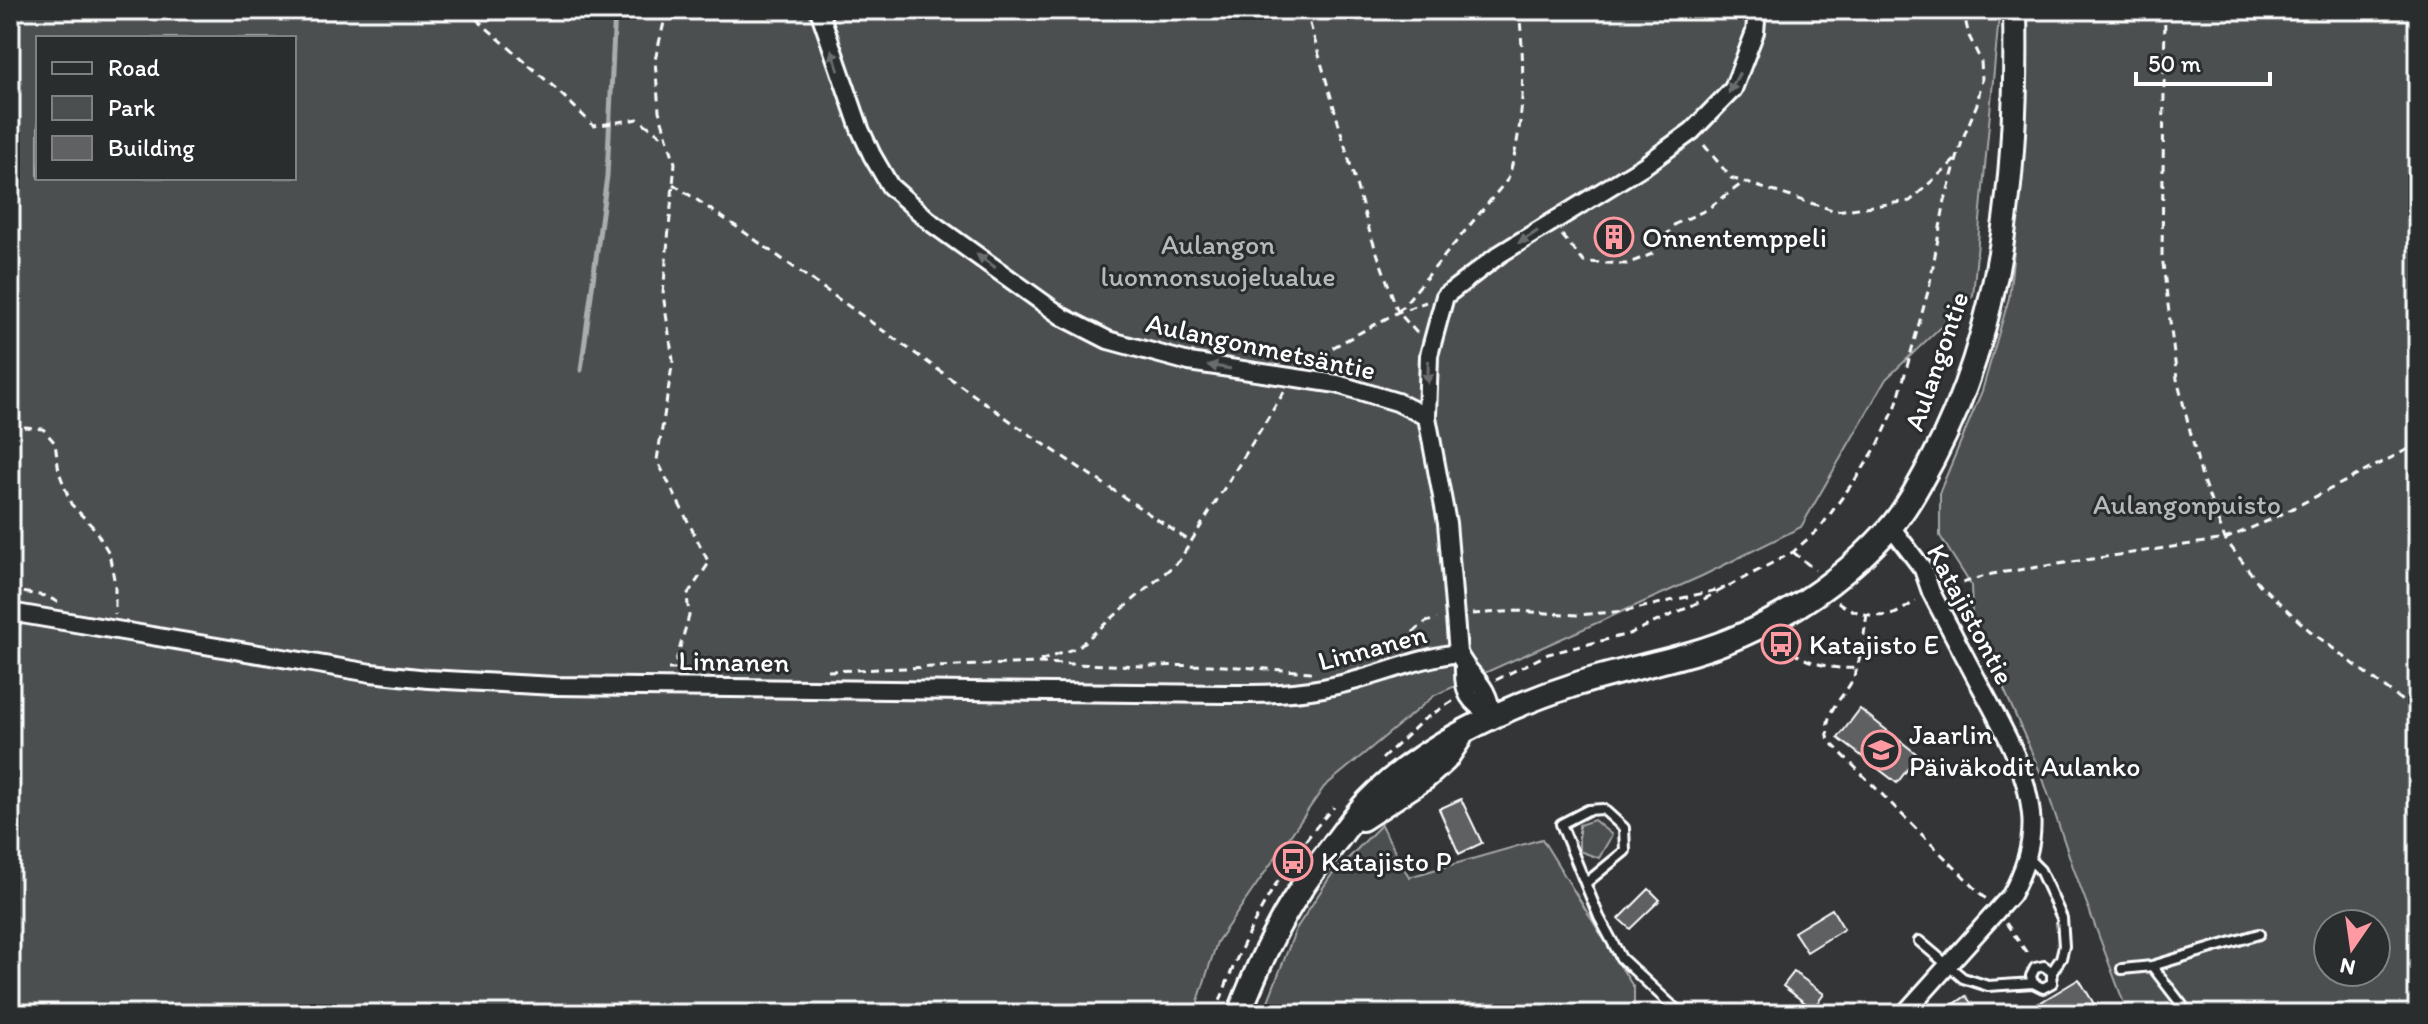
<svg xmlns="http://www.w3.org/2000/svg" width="2428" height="1024" viewBox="0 0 2428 1024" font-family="Itim,sans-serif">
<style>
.green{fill:#4c4f50;stroke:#a6a7a8;stroke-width:2;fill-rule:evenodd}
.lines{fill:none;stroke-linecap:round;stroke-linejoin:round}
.stream{stroke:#abacad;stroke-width:5}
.building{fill:#5f6162;stroke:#fff;stroke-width:2}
.lane-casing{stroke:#fff;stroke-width:14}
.street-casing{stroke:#fff;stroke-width:22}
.secondary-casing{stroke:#fff;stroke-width:28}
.path{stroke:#fff;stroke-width:3;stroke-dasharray:8 6;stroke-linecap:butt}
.lane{stroke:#2a2d2e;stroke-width:8}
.street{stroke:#2a2d2e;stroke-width:16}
.secondary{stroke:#2a2d2e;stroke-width:22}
.oneway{fill:#6a6c6d}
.labels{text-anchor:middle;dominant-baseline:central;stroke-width:6;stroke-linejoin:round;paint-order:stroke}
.poi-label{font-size:28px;fill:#fff;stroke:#2a2d2e;text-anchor:start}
.park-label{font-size:28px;fill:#b7b9b9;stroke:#2a2d2e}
.street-label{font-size:28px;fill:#fff;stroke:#2a2d2e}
</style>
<rect width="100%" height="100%" fill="#333536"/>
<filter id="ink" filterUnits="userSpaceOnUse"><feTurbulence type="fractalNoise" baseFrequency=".0125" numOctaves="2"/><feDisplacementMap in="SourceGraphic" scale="16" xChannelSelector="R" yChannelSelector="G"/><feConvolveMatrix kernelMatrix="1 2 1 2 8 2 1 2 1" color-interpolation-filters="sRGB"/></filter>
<g filter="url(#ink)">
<path class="green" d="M10,10H1998L1999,16L1973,296L1886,379L1801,527L1702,576L1435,695L1324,787L1217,942L1194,1014H10ZM38,38H294V178H38Z
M2026,10H2418V1014H2128L2073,867L2042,776L1972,616L1971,585L1940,536V491L1982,391L2009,298L2017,222ZM2328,924H2376V972H2328Z
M1594,820L1612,835L1599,858L1579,851V825Z
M1381,825L1409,877L1542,839L1634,988V1014H1263L1296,929L1330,877Z"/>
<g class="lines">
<path class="stream" d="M581,370L607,176L615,10"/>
</g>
<path class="building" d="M1860,709L1918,755L1897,783L1838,738Z
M1461,799L1482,843L1459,854L1439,809Z
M1649,889L1660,900L1630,929L1619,919Z
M1832,909L1844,929L1807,952L1794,932Z
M1794,972L1824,994L1813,1009L1783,986Z
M2079,979L2100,1014H2021Z
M1966,996L1979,1014H1940Z"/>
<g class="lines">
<g class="lane-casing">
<path id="lane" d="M2027,857L2040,870L2062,918L2064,946L2061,958L2052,972
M1586,883L1625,851L1624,828L1603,809L1588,810L1561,824L1599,917L1621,958L1681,1014
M1919,941L1963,978L1988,986L2033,983L2043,988L2052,983V972L2044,966L2035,968L2031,976L2033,983
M2152,966L2182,1005L2181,1014
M2122,969L2152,966L2259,934"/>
</g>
<g class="street-casing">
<path id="street" d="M819,10L860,129L872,155L890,186L933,224L1063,317L1108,340L1189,362L1337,384L1397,402L1427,417L1429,355L1445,296L1500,254L1645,165L1692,131L1733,89L1755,32L1757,10
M1427,417L1447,523L1458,653C1471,680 1488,681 1492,716
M1891,527L1923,569L1931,592C1948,625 1965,657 1982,689C2003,728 2027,769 2031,814C2034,842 2024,871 2011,895L1904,1014
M10,612L371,673L428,679L555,686L1225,694C1263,694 1300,694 1337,685C1378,676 1417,658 1458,653
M1464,666C1463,694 1469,702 1492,716"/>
</g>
<g class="secondary-casing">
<path id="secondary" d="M1362,819L1425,778L1445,760L1460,738
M1239,1014C1256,971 1275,927 1301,889C1311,873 1323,859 1334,844C1345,830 1356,813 1369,800C1420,747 1505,707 1574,685C1629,667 1689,659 1742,635C1797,611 1848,574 1888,530C1906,510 1920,483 1933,459C2005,323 2018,161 2015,10"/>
</g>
<path class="path" d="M466,10L555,88L594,126L638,119L666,139
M667,10L655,60L659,111L675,163L663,294L673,360L657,460L709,563L687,595L689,616L674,668
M1306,10L1370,233L1398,312L1417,333
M2165,10L2162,255L2177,379L2202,478L2225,539L2260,585L2309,630L2418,713
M1704,145L1731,178L1836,211L1910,201L1955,160
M673,184L737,227L1026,432L1191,542
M1562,235L1584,262L1627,264L1652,254L1675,224L1706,210L1744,182
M1398,312L1508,179C1525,125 1525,66 1519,10
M1308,361L1398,312L1426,302
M10,429L26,427L43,429L55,443L59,472L71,504L94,528L109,553L115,584V614
M1793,552L1815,570
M1949,587L1992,574L2225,539L2270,520L2418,444
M10,590L45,596L58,602
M1838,602C1852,613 1876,619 1894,614C1901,611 1909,605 1916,601
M1472,614L1518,611L1577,615L1627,611L1725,588
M1867,614C1864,633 1862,653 1856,671C1847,700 1821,706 1829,741L1986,899
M1781,644C1804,662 1828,670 1858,668
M1391,650L1426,622L1437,619
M1040,661L1078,647L1179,561L1284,392
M668,669L744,670
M828,671L1036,663L1147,666L1210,665L1311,672
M1496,680L1548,654L1629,634L1691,606L1793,552L1820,528L1862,470L1879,443L1896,406L1929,288L1945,200L1963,138L1977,104L1982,80L1981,61L1969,36L1963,10
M1382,759L1423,720L1453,701
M2006,923L2029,956
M1216,1014C1238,943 1283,861 1334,807"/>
<use href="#lane" class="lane"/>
<use href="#street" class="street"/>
<use href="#secondary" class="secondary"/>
</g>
<defs><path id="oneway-solid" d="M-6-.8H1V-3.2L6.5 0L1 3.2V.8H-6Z" transform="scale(2)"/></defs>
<g class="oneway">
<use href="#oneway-solid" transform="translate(835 60) rotate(-108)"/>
<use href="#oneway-solid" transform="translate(1734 83) rotate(118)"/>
<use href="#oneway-solid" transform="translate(1528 237) rotate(148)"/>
<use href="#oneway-solid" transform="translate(986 261) rotate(-145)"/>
<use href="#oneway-solid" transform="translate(1219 367) rotate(-171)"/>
<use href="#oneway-solid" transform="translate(1428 372) rotate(92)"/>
</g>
</g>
<defs>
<g id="building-ring" transform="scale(2)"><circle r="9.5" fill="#2a2d2e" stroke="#ff9aa2" stroke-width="1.5"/><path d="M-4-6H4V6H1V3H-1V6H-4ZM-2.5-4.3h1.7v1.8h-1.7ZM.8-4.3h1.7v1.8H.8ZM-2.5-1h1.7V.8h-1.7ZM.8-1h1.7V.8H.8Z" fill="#ff9aa2"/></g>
<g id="bus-ring" transform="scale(2)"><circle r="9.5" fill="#2a2d2e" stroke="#ff9aa2" stroke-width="1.5"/><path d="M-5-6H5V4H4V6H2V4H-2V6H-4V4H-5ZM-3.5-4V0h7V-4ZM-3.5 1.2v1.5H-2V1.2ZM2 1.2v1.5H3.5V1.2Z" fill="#ff9aa2"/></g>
<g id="school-ring" transform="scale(2)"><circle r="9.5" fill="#2a2d2e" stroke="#ff9aa2" stroke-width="1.5"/><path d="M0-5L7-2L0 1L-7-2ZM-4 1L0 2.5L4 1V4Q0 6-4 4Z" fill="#ff9aa2"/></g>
</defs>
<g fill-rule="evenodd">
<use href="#building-ring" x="1614" y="237"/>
<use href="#bus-ring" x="1781" y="644"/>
<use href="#school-ring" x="1881" y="750"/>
<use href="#bus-ring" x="1293" y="861"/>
</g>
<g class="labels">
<g class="poi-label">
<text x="1642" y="237">Onnentemppeli</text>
<text x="1809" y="644">Katajisto E</text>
<text x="1909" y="734">Jaarlin<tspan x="1909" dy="32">Päiväkodit Aulanko</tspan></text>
<text x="1321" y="861">Katajisto P</text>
</g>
<g class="park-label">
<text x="1218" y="244">Aulangon<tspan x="1218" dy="32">luonnonsuojelualue</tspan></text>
<text x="2187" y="504">Aulangonpuisto</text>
</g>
<g class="street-label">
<text transform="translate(1261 346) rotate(12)">Aulangonmetsäntie</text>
<text transform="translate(1936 361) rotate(-71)">Aulangontie</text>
<text transform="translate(1971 614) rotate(62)">Katajistontie</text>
<text transform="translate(1372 647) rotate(-15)">Linnanen</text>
<text transform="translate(734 661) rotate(1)">Linnanen</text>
</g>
</g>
<rect width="2428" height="1024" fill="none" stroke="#2a2d2e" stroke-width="40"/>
<rect x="20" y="20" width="2388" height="984" fill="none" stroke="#fff" stroke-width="3" filter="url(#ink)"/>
<rect x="36" y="36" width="260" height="144" fill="#2a2d2e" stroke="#7f8182" stroke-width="2"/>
<rect x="52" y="62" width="40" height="12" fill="#2a2d2e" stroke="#7f8182" stroke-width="2"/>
<text x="108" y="76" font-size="24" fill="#ffffff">Road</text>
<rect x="52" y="96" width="40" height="24" fill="#4c4f50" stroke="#7f8182" stroke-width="2"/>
<text x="108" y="116" font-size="24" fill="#ffffff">Park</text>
<rect x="52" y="136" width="40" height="24" fill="#5f6162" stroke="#7f8182" stroke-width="2"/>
<text x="108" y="156" font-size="24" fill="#ffffff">Building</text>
<g transform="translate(2352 948) rotate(193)"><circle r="38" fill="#2a2d2e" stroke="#7f8182" stroke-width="2"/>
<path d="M0-6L14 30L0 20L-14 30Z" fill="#ff9aa2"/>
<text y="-12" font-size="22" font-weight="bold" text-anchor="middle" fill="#ffffff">N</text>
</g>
<path d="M2136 72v12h134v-12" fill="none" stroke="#ffffff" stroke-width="4"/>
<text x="2148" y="72" font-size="24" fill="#ffffff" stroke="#2a2d2e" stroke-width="6" paint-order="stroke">50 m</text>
</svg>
